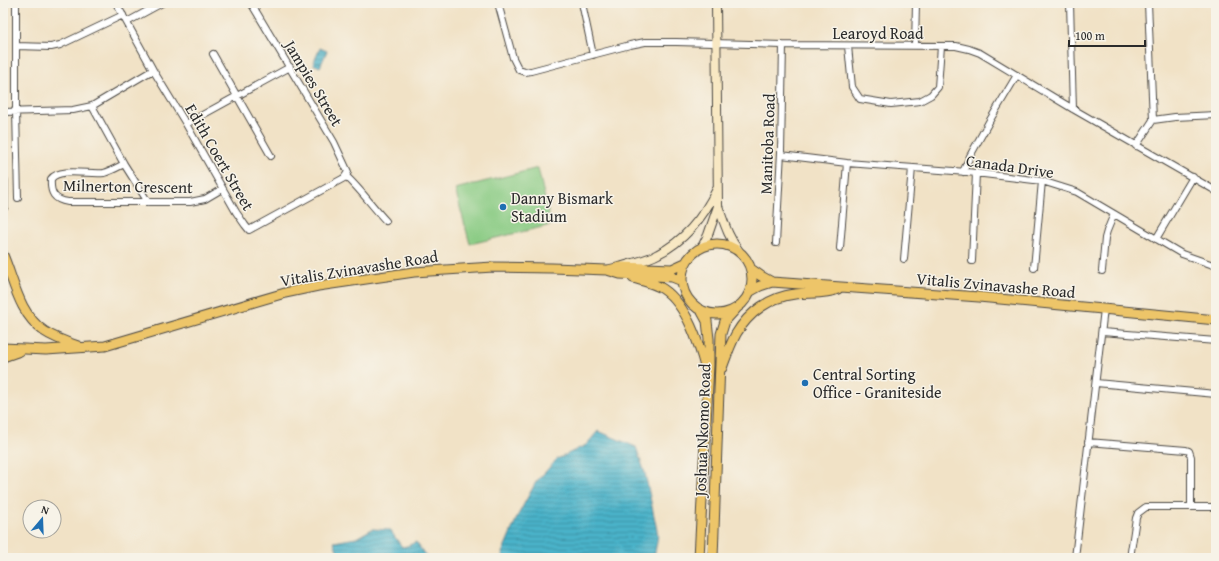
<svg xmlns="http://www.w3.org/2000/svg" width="1219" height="561" viewBox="0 0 1219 561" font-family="'Gentium Book Plus',serif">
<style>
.green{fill:#89cb83;stroke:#5a7b57}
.water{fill:url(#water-rules);stroke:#3a6e7a}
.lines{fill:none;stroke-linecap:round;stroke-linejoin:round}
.street-casing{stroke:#494642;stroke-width:8}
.secondary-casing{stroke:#494642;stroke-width:10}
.primary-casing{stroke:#494642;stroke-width:11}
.street{stroke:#fff;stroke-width:6}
.secondary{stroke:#f8e8c3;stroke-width:8}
.primary{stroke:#edc569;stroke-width:9}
.poi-dot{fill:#1f6fb2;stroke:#f7f3e8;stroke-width:1.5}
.labels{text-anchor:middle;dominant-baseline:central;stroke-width:3;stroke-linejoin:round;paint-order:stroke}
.street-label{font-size:16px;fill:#2b2b2b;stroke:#f7f3e8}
.poi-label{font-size:16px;fill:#2b2b2b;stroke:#f7f3e8;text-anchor:start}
</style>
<defs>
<pattern id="water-rules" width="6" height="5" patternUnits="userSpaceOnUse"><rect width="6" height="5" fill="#4ab2c9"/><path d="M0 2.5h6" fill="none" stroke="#3e91a3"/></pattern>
</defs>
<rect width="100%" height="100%" fill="#f7f3e8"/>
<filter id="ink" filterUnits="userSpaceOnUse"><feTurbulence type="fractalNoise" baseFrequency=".025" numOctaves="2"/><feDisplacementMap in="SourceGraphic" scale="8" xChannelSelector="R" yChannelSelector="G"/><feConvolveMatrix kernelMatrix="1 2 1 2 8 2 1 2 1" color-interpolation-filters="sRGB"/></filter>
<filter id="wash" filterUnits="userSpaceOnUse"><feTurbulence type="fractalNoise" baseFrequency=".012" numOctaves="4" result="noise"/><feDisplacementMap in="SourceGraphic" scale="16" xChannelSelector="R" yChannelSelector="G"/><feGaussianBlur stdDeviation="0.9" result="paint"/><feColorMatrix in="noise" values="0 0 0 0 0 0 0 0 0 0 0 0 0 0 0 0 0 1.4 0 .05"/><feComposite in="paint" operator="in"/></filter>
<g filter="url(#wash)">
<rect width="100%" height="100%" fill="#f1e2c6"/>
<path class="green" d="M538,168L551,225L470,244L455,189Z"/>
<path class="water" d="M320,48L327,51L320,67L313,64Z
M598,431L636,447L645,473L658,535L654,558H504L502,553L518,515L536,482L557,459L586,445Z
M372,529L390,530L402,547L407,546L416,542L427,558H340L334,542L356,538Z"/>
</g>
<g filter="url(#ink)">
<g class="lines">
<g class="street-casing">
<path id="street" d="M16,3V111L18,198
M116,3L153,70L186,124L236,212L245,225L249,230L344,178L348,172L334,142L251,3
M498,3L513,58L519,70L525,72L531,71L630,45L645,42H676L783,45L956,46L969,49L980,53L1073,109L1216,191
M582,3L593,55
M1070,3L1073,109
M1148,3L1153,120
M127,22L162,3
M16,46L51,47L60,45L123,15
M848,46L852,87L860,99L891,104L920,101L931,95L938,87L941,46
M915,46L916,3
M213,54L271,156
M92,106L124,164L148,202
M3,112L73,110L92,106L153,70
M186,124L290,67
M1136,146L1153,120L1175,117L1216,115
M781,155L847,163L967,172L1042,181L1077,192L1182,254L1216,266
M124,164C118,167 111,171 104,173C90,175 60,167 51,179C50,193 54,200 68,202H190L205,199L222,189
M963,172L970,156L990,120L1017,75
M346,176C361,190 372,206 386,221
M1156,239L1193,177
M776,243L781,152L783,45
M840,248L847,163
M904,259L912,168
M972,261L976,173
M1034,268L1042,181
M1102,271L1105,238L1107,231L1114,214
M1102,332L1216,341
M1096,383L1216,394
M1088,442L1186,450L1189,451L1191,457V506
M1075,558L1104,309
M1130,558L1136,518L1138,513L1146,507H1216"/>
</g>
<g class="secondary-casing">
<path id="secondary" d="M716,3L718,206C724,222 728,237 739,251
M702,247L708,235L718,206
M623,266C635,262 648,260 658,254C686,240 704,216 717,189"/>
</g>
<g class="primary-casing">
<path id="primary" d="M3,180V207
M682 279a35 35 0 1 1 70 0a35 35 0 1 1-70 0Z
M3,255C14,281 19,314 44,331C54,338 66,342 78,346
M751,269L761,276L772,282L979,297L1216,320
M608,270L621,267L672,269L685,263
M633,278C643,281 654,283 663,289C687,305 699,344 706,370
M751,291L760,286L772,282
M3,348L46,350L105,346L285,293L318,286L414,272L493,267L552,268L607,270L620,274L672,277L682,281
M3,357L20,351
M722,368C726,357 730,345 736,334C749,312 770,297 795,294C809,292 825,295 838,289
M699,558L709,365V339L707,321L701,310
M713,558L721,334L725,321L736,309"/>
</g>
<use href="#street" class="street"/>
<use href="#secondary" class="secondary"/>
<use href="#primary" class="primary"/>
</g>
</g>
<g class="poi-dot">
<circle cx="503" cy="207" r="4"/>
<circle cx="805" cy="383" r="4"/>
</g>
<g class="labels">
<g class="street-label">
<text x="878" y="33">Learoyd Road</text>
<text transform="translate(314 83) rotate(59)">Jampies Street</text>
<text transform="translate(767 144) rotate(-88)">Manitoba Road</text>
<text transform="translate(220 157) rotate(60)">Edith Coert Street</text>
<text transform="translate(1010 166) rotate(8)">Canada Drive</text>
<text transform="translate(128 186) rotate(1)">Milnerton Crescent</text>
<text transform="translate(359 268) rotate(-9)">Vitalis Zvinavashe Road</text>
<text transform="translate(996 285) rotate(5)">Vitalis Zvinavashe Road</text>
<text transform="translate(702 430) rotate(-88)">Joshua Nkomo Road</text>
</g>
<g class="poi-label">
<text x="511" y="198">Danny Bismark<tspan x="511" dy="18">Stadium</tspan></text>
<text x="813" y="374">Central Sorting<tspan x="813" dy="18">Office - Graniteside</tspan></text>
</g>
</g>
<rect width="1219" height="561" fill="none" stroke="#f7f3e8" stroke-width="16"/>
<g transform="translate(42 519) rotate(19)"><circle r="19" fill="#f7f3e8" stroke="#a5a39c"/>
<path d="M0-3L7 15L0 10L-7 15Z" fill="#1f6fb2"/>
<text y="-6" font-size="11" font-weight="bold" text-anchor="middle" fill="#2b2b2b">N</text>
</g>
<path d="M1069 40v6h76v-6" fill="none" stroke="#2b2b2b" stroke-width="2"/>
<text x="1075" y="40" font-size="12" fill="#2b2b2b" stroke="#f7f3e8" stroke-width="3" paint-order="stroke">100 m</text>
</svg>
